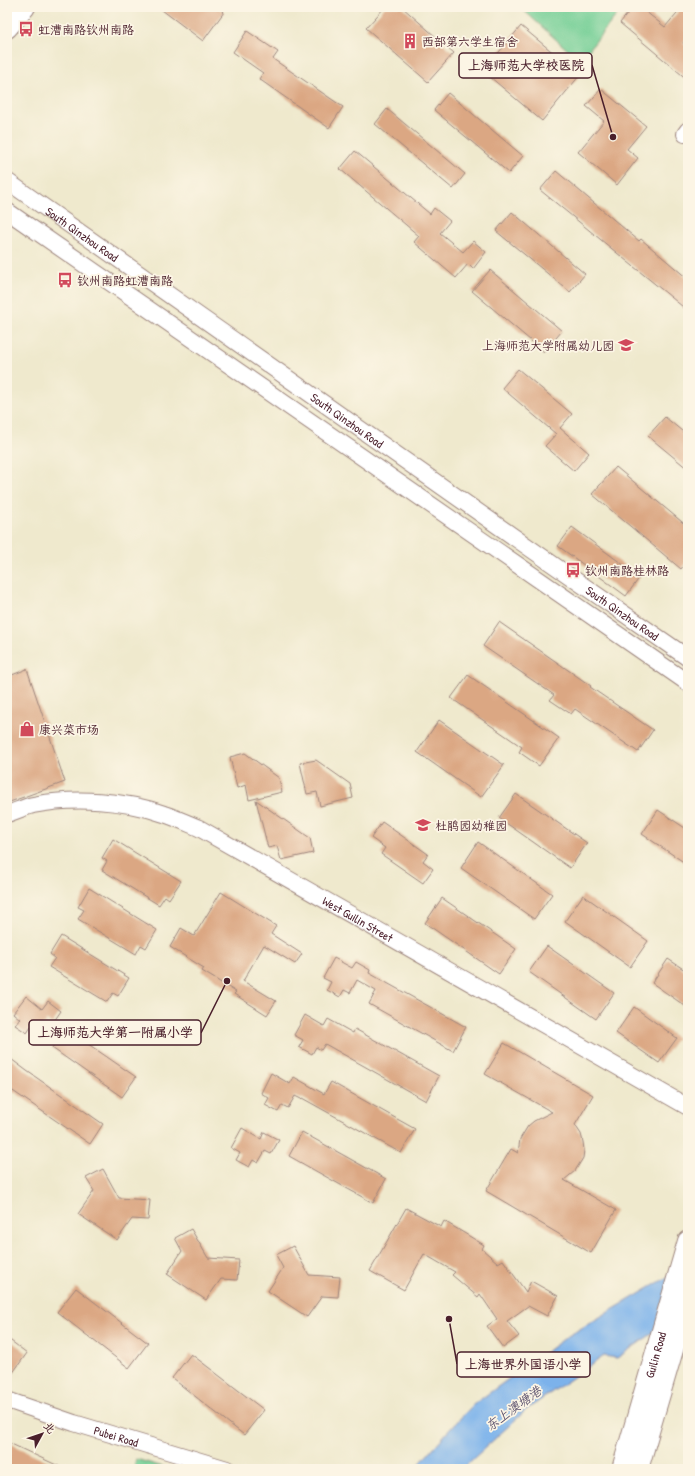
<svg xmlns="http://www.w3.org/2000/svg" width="695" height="1476" viewBox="0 0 695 1476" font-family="'Patrick Hand','LXGW WenKai TC',sans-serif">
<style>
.green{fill:#75cf96;stroke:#607760}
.water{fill:#7cb2eb;stroke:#63688b}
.building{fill:#dba783}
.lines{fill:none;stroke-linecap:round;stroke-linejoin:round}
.minor-casing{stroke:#9c847c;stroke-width:18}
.major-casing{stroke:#9c847c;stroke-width:22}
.minor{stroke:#fff;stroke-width:16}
.major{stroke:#fff;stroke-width:20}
.labels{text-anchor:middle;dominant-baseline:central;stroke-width:3.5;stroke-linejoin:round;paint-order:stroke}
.poi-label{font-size:12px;fill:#4a1f2b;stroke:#fcf5e5;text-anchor:start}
.street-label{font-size:12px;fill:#4a1f2b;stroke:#fcf5e5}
.water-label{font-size:13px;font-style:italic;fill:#5c526e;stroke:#fcf5e5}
.leader{fill:none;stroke:#4a1f2b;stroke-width:1.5}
.callout-dot{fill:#4a1f2b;stroke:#fcf5e5;stroke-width:1.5}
.callout{fill:#fcf5e5;stroke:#4a1f2b;stroke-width:1.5}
.callout-label{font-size:13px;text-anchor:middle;font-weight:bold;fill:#4a1f2b}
</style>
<rect width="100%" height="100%" fill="#fcf5e5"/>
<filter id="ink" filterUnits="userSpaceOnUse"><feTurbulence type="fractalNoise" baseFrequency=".025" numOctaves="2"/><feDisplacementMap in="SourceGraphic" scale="8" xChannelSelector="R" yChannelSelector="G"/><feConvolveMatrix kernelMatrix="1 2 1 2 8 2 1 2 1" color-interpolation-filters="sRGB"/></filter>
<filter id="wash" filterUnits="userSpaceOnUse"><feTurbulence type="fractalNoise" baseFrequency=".012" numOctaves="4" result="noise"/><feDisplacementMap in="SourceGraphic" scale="16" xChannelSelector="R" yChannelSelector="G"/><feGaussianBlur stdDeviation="0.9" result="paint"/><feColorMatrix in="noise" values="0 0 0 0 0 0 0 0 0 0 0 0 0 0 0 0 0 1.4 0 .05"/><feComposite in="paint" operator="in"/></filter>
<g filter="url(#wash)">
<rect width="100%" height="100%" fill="#efe9cd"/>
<path class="green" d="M520,7H623L580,61Z
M136,1459L170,1469H134Z"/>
<path class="water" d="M688,1265V1309L617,1358L604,1356L526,1410L462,1469H415L450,1429L474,1404L568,1336Z"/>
<g id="blocks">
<path class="building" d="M158,7H218L224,12L203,41Z
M385,7H402L454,53L428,82L366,28Z
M633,7H640L665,27L682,7H688V37L683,43L688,47V80L620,23Z
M521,26L580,75L542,121L483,71Z
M247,31L278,52L273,59L343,107L329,128L259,79L263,73L233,52Z
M601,89L646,126L627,149L638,158L617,185L578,152L604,121L586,106Z
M448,93L523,156L509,173L434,110Z
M387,109L465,174L453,189L375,124Z
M355,151L430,214L434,208L450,221L440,233L463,252L473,241L486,252L473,269L468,264L456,278L414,242L419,236L340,169Z
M556,171L639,241L641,239L688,279V311L540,190Z
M512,212L585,274L570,292L496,231Z
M490,270L562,331L544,352L472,291Z
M518,369L572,414L560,428L589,453L574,471L545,446L556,434L502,388Z
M665,417L688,436V469L648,436Z
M616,467L688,527V560L681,569L592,494Z
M572,527L640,577L626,596L558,546Z
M499,622L591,686L590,687L653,730L638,752L575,709L571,714L550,700L554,695L483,646Z
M27,669L65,782L7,803V677Z
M468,675L559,738L539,766L519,752L522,747L451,698Z
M439,720L504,765L481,797L417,752Z
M245,753L279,778L282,792L249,800L246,785L237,788L230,757Z
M316,760L350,784L353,798L320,806L317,792L307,794L300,763Z
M516,794L587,843L570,868L499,818Z
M256,800L310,838L313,853L281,860L277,846L268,848Z
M658,810L688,830V865L642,834Z
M382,822L428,854L423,861L433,869L423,883L381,854L385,848L371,838Z
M113,839L181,881L169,899L165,896L159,905L102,870L107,861L102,858Z
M478,842L552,894L534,919L461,868Z
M89,888L157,930L146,948L141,945L136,954L78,919L84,910L78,907Z
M221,892L276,926L271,934L302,954L295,964L264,945L243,981L276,1001L267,1015L234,994L236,992L202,971L204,968L170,947L181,928L194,936Z
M583,895L648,941L630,967L565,921Z
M442,898L516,949L499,974L425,923Z
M61,936L129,978L118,996L113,993L107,1002L49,967L55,958L50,954Z
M547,946L614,993L596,1019L529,972Z
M334,958L352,968L356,962L370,970L369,973L466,1027L453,1051L369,1004L376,991L357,980L350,993L344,990L340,997L327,990L331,982L323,978Z
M668,959L688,972V1008L652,983Z
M26,996L42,1009L48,1001L61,1011L52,1024L47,1020L38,1032L31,1027L27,1033L15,1025L20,1019L13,1013Z
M634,1007L677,1038L659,1063L616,1033Z
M305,1015L324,1026L328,1019L353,1033L355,1029L439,1076L426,1101L325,1044L321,1050L316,1047L312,1054L299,1047L303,1040L294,1035Z
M65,1028L136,1077L122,1097L52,1048Z
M504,1043L593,1095L575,1125L581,1134L583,1142L584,1150L583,1158L575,1171L564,1180L616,1210L591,1253L486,1191L511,1149L518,1153L520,1139L528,1126L534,1121L552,1112L485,1074Z
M7,1056L27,1071L103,1124L90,1144L7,1087Z
M271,1073L290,1084L294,1077L324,1094L331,1082L415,1129L401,1153L302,1098L301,1099L295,1096L288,1108L282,1105L278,1112L265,1105L269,1098L261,1093Z
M242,1128L261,1139L264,1132L279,1140L271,1154L265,1151L258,1163L253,1160L249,1167L236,1160L240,1153L231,1148Z
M302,1132L386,1179L373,1203L289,1156Z
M103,1169L119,1198L150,1200L148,1220L132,1219L117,1240L78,1214L94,1191L86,1178Z
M406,1208L441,1227L444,1221L484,1245L482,1249L498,1263L503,1260L526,1292L531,1281L558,1296L547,1316L528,1306L507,1321L519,1336L503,1348L487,1326L497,1319L480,1294L478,1297L452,1275L455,1272L424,1254L404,1290L370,1271Z
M191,1229L208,1258L239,1260L237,1280L221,1279L206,1300L167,1274L182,1251L175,1238Z
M293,1246L309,1275L340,1277L338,1297L322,1296L307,1317L268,1291L283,1268L276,1255Z
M76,1288L148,1343L129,1368L57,1312Z
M7,1338L27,1353L7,1381Z
M191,1354L264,1410L244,1435L172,1378Z
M7,1442L65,1469H14L7,1466Z"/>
</g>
</g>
<g filter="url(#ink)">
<use href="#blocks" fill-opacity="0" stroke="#9c847c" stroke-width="1"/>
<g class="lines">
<g class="minor-casing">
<g id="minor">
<path d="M685,134L688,130"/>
<path id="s1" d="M7,181L568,575L688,658"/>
<path d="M7,211L688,683"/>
<path id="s2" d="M7,814C16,811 25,807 33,805C74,797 125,800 164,814C176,818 187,823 199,828L688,1107"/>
<path id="s3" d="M7,1400L74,1423L227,1469"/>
</g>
</g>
<g class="major-casing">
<g id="major">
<path d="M7,28L25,7"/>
<path id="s4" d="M622,1469L688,1241"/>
<path d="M638,1469L688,1299"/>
</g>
</g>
<use href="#minor" class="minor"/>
<use href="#major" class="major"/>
</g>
</g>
<defs>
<g id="bus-bare" transform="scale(1.2)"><path d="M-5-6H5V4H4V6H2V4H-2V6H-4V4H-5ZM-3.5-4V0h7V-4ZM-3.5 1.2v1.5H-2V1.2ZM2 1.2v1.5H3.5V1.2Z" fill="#d1495b" stroke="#fcf5e5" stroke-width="2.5" paint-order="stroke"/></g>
<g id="building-bare" transform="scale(1.2)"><path d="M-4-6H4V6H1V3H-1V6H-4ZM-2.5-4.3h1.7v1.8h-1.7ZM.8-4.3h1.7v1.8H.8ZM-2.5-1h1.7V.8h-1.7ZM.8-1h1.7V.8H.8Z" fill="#d1495b" stroke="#fcf5e5" stroke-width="2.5" paint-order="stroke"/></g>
<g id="school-bare" transform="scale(1.2)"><path d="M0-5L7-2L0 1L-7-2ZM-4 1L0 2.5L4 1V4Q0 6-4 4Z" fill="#d1495b" stroke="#fcf5e5" stroke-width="2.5" paint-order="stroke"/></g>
<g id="shop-bare" transform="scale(1.2)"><path d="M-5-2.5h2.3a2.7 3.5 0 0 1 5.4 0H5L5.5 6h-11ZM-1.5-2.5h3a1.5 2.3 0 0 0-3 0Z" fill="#d1495b" stroke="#fcf5e5" stroke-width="2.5" paint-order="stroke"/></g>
</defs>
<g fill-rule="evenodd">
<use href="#bus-bare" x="26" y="29"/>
<use href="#building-bare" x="410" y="41"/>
<use href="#bus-bare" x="65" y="280"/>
<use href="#school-bare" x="626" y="345"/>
<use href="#bus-bare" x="573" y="570"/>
<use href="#shop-bare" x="27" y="729"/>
<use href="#school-bare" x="423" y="825"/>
</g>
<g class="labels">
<g class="poi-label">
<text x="38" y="29">虹漕南路钦州南路</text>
<text x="422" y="41">西部第六学生宿舍</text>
<text x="77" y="280">钦州南路虹漕南路</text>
<text x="614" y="345" text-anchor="end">上海师范大学附属幼儿园</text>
<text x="585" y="570">钦州南路桂林路</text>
<text x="39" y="729">康兴菜市场</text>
<text x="435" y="825">杜鹃园幼稚园</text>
</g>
<g class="street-label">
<text stroke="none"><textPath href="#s1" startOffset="92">South Qinzhou Road</textPath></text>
<text stroke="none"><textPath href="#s1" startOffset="416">South Qinzhou Road</textPath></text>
<text stroke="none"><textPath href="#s1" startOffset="752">South Qinzhou Road</textPath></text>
<text stroke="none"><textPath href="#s2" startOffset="381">West Guilin Street</textPath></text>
<text stroke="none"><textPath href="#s4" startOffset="119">Guilin Road</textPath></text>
<text stroke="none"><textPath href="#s3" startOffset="115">Pubei Road</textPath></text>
</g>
<g class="water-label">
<text transform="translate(513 1408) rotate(-36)">东上澳塘港</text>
</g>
</g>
<path class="leader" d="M613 137L592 65M227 981L201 1033M449 1319L457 1364"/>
<g class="callout-dot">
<circle cx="613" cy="137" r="4"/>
<circle cx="227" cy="981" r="4"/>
<circle cx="449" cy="1319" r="4"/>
</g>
<g class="callout">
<rect x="459" y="53" width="133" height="25" rx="4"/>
<rect x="29" y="1020" width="172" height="25" rx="4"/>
<rect x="457" y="1352" width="133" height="25" rx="4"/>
</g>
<g class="callout-label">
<text x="526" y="70">上海师范大学校医院</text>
<text x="115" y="1037">上海师范大学第一附属小学</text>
<text x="523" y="1369">上海世界外国语小学</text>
</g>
<rect width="695" height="1476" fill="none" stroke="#fcf5e5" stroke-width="24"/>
<g transform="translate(42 1434) rotate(50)" stroke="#fcf5e5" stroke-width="3" paint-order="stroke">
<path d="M0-3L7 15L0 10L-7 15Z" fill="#4a1f2b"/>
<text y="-6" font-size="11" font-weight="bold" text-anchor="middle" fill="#4a1f2b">北</text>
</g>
</svg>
